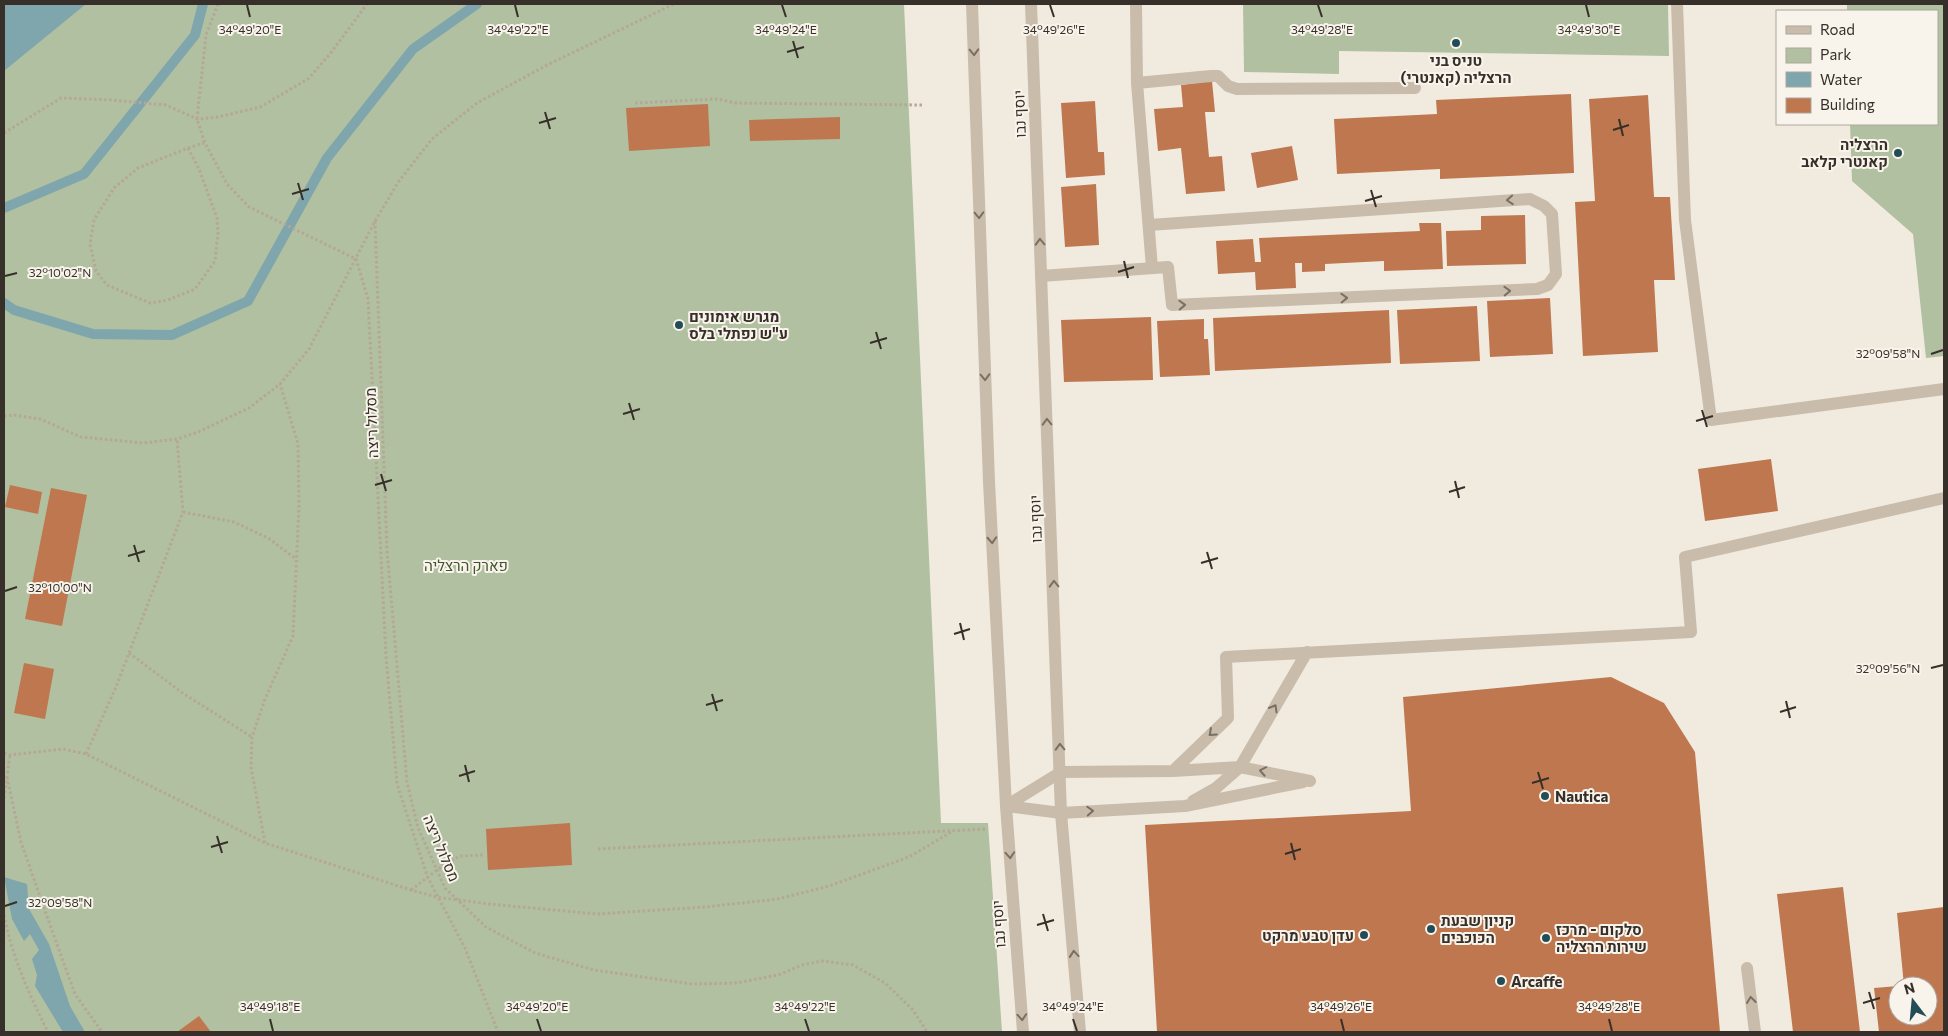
<svg xmlns="http://www.w3.org/2000/svg" width="1948" height="1036" viewBox="0 0 1948 1036" font-family="Commissioner,Heebo,sans-serif">
<style>
.green{fill:#b1c0a0}
.water{fill:#7fa6ad}
.lines{fill:none;stroke-linecap:round;stroke-linejoin:round}
.stream{stroke:#7fa6ad;stroke-width:10}
.building{fill:#bf774f}
.path{stroke:#b5a796;stroke-width:3;stroke-dasharray:2.5 2.5;stroke-linecap:butt}
.lane{stroke:#c9bcab;stroke-width:12}
.street{stroke:#c9bcab;stroke-width:12}
.oneway{stroke:#796f64}
.ticks{fill:none;stroke:#37302a;stroke-width:2}
.poi-dot{fill:#224d57;stroke:#f9f4eb;stroke-width:2}
.labels{text-anchor:middle;dominant-baseline:central;stroke-width:4;stroke-linejoin:round;paint-order:stroke}
.poi-label{font-size:15px;font-weight:bold;fill:#37302a;stroke:#f9f4eb;text-anchor:start}
.street-label{font-size:15px;fill:#37302a;stroke:#f9f4eb}
.park-label{font-size:15px;fill:#42542f;stroke:#f9f4eb}
.ticks-label{font-size:12px;text-anchor:middle;fill:#37302a;stroke:#f9f4eb;stroke-width:4;stroke-linejoin:round;paint-order:stroke}
</style>
<rect width="100%" height="100%" fill="#f1ebdf"/>
<path class="green" d="M4,4H904L941,823H988L1002,1032H4Z
M1243,4H1668L1669,56L1339,51V74L1244,72Z
M1847,4H1944V356L1926,358L1913,234L1852,181L1850,124H1937V11H1847Z"/>
<path class="water" d="M4,4H86L4,71Z
M4,877L27,884L29,909L49,944L70,1006L85,1032H63L35,986L37,975L32,959L39,950L30,934L24,941L12,919Z"/>
<g class="lines">
<path class="stream" d="M4,208L84,174L195,35L203,4
M4,303L14,310L93,334L172,335L248,301L327,158L413,49L477,4"/>
</g>
<path class="building" d="M1212,81L1215,112H1205L1209,157L1222,156L1225,191L1186,194L1181,148L1158,151L1154,109L1183,107L1181,85Z
M1571,94L1574,173L1440,179V169L1337,174L1334,119L1437,114L1436,100Z
M1648,95L1654,197H1670L1675,280H1654L1658,352L1583,356L1575,202L1595,201L1589,99Z
M1095,101L1098,152H1104L1105,175L1066,178L1061,103Z
M708,104L710,146L629,151L626,108Z
M840,117V139L750,141L749,120Z
M1292,146L1298,180L1257,188L1251,153Z
M1096,184L1099,245L1065,247L1061,187Z
M1525,215L1526,264L1447,266L1446,231L1481,230V216Z
M1419,223H1441L1443,269L1384,271V261L1325,264V271L1302,272V263H1295L1296,288L1256,290L1255,272L1218,274L1216,241L1253,239L1255,262H1261L1259,238L1420,231Z
M1550,298L1553,354L1490,357L1487,301Z
M1477,306L1480,361L1400,364L1397,310Z
M1389,310L1391,363L1215,371L1213,318Z
M1151,317L1153,380L1064,382L1061,320Z
M1204,319V339H1208L1210,375L1160,377L1157,321Z
M1771,459L1778,511L1705,521L1698,469Z
M10,485L42,492L38,514L5,507Z
M51,488L87,495L62,626L25,619Z
M24,663L54,669L45,719L14,713Z
M1611,677L1664,703L1695,752L1720,1032H1157L1145,825L1411,811L1403,697Z
M570,823L572,865L488,870L486,829Z
M1843,887L1860,1032H1793L1777,894Z
M1944,907V1032H1879L1874,988L1898,986V1016H1928V986H1904L1897,913Z
M199,1016L211,1032H177Z"/>
<g class="lines">
<path class="path" d="M218,4L206,35L197,119L205,143L227,184L249,207L356,259L368,299L386,656L397,784L428,878L465,948L498,1032
M635,103L718,99L735,103L922,105
M4,133L61,98L111,100L166,105L197,119L218,117L260,107L308,79L330,54L367,4
M188,148L199,169L217,218L218,233L215,261L195,289L168,300L150,303L107,285L96,271L90,244L94,220L114,188L138,168Z
M188,148L204,143
M375,221L387,550L407,782L418,828L445,888L486,927L535,953L594,970L692,984L736,983L778,975L802,965L822,961L853,965L885,983L913,1010L927,1032
M4,416L14,415L40,419L81,437L143,443L177,439L198,432L249,408L280,384L309,349L375,221L399,181L432,139L477,103L549,64L674,4
M183,512L234,522L268,538L296,559
M129,653L184,694L252,737
M4,753L10,755L63,749L86,754L265,843L411,890L436,897L489,904L597,914L705,907L778,899L829,886L909,857L953,831
M86,754L116,687L183,512L177,439
M7,777L21,842L50,925L75,994L102,1032
M4,798L10,755
M265,843L251,767L252,737L265,699L293,636L299,506L298,444L280,384
M598,849L985,829
M411,890L445,864L460,856L483,855
M4,915C12,957 29,994 48,1032"/>
<path class="lane" d="M1136,4L1137,83L1152,268
M1677,4L1685,220L1711,420L1944,389
M1137,83L1211,76H1218L1228,86L1237,89L1415,88
M1041,276L1168,267L1172,305L1537,289L1548,285L1556,274L1552,214L1544,206L1530,199L1149,225
M1173,771L1228,718L1226,657L1691,632L1685,557L1944,498
M1193,801L1216,788L1240,767L1307,652
M1006,806L1061,772L1173,771L1240,767L1310,781
M1006,806L1061,813L1185,806L1303,782
M1747,968L1755,1032"/>
<path class="street" d="M972,4L989,482L1006,806L1023,1032
M1031,4L1061,813L1080,1032"/>
</g>
<defs><path id="oneway-chevron" d="M-2-3.5L2.5 0L-2 3.5" fill="none" stroke-width="1.6" stroke-linecap="round" stroke-linejoin="round" transform="scale(1.25)"/></defs>
<g class="oneway">
<use href="#oneway-chevron" transform="translate(974 52) rotate(88)"/>
<use href="#oneway-chevron" transform="translate(1510 200) rotate(176)"/>
<use href="#oneway-chevron" transform="translate(979 215) rotate(88)"/>
<use href="#oneway-chevron" transform="translate(1040 242) rotate(-92)"/>
<use href="#oneway-chevron" transform="translate(1507 291) rotate(-2)"/>
<use href="#oneway-chevron" transform="translate(1344 298) rotate(-2)"/>
<use href="#oneway-chevron" transform="translate(1182 305) rotate(-2)"/>
<use href="#oneway-chevron" transform="translate(985 377) rotate(88)"/>
<use href="#oneway-chevron" transform="translate(1047 422) rotate(-92)"/>
<use href="#oneway-chevron" transform="translate(992 540) rotate(87)"/>
<use href="#oneway-chevron" transform="translate(1054 584) rotate(-92)"/>
<use href="#oneway-chevron" transform="translate(1274 708) rotate(-60)"/>
<use href="#oneway-chevron" transform="translate(1212 733) rotate(138)"/>
<use href="#oneway-chevron" transform="translate(1060 747) rotate(-92)"/>
<use href="#oneway-chevron" transform="translate(1263 771) rotate(-169)"/>
<use href="#oneway-chevron" transform="translate(1090 811) rotate(-3)"/>
<use href="#oneway-chevron" transform="translate(1010 855) rotate(86)"/>
<use href="#oneway-chevron" transform="translate(1074 954) rotate(-95)"/>
<use href="#oneway-chevron" transform="translate(1751 1000) rotate(-97)"/>
<use href="#oneway-chevron" transform="translate(1022 1017) rotate(86)"/>
</g>
<path class="ticks" d="M247,5L250,17M515,5L518,17M782,5L786,17M1050,5L1054,17M1318,5L1322,17M1586,5L1589,17M793,41L798,58M787,52L804,47M545,112L550,129M1619,119L1623,136M539,123L556,118M1613,130L1629,125M298,183L303,200M1371,190L1376,207M292,194L309,189M1365,201L1382,196M1124,261L1128,278M1118,272L1134,267M5,276L17,273M876,332L881,349M870,343L887,338M1931,354L1943,350M629,403L634,420M1702,410L1707,427M623,414L640,409M1696,421L1713,416M381,474L386,491M1455,481L1459,498M375,485L392,480M1449,492L1465,487M134,545L139,562M1207,552L1212,569M128,556L145,551M1201,563L1218,558M5,591L17,587M960,623L964,640M954,634L970,629M1931,668L1943,665M712,694L717,711M1786,701L1790,718M706,705L723,700M1780,712L1796,707M465,765L469,782M1538,772L1543,789M459,776L475,771M1532,783L1549,778M217,836L222,853M1291,843L1295,860M211,847L228,842M1285,854L1301,849M5,906L17,902M1043,914L1048,931M1037,925L1054,920M1869,992L1874,1009M1863,1003L1880,998M270,1019L273,1031M537,1019L541,1031M805,1019L809,1031M1073,1019L1077,1031M1341,1019L1344,1031M1609,1019L1612,1031"/>
<g class="poi-dot">
<circle cx="1456" cy="43" r="5"/>
<circle cx="1898" cy="153" r="5"/>
<circle cx="679" cy="325" r="5"/>
<circle cx="1545" cy="796" r="5"/>
<circle cx="1431" cy="929" r="5"/>
<circle cx="1364" cy="935" r="5"/>
<circle cx="1546" cy="938" r="5"/>
<circle cx="1501" cy="981" r="5"/>
</g>
<g class="labels">
<g class="poi-label">
<text x="1456" y="60" text-anchor="middle">טניס בני<tspan x="1456" dy="17">הרצליה (קאנטרי)</tspan></text>
<text x="1888" y="144" text-anchor="end">הרצליה<tspan x="1888" dy="17">קאנטרי קלאב</tspan></text>
<text x="689" y="316">מגרש אימונים<tspan x="689" dy="17">ע"ש נפתלי בלס</tspan></text>
<text x="1555" y="796">Nautica</text>
<text x="1441" y="920">קניון שבעת<tspan x="1441" dy="17">הכוכבים</tspan></text>
<text x="1556" y="929">סלקום - מרכז<tspan x="1556" dy="17">שירות הרצליה</tspan></text>
<text x="1354" y="935" text-anchor="end">עדן טבע מרקט</text>
<text x="1511" y="981">Arcaffe</text>
</g>
<g class="street-label">
<text transform="translate(1019 114) rotate(-92)">יוסף נבו</text>
<text transform="translate(371 423) rotate(-92)">מסלול ריצה</text>
<text transform="translate(1035 519) rotate(-92)">יוסף נבו</text>
<text transform="translate(442 848) rotate(67)">מסלול ריצה</text>
<text transform="translate(998 924) rotate(-94)">יוסף נבו</text>
</g>
<g class="park-label">
<text x="466" y="565">פארק הרצליה</text>
</g>
</g>
<g class="ticks-label">
<text x="250" y="34">34°49'20"E</text>
<text x="518" y="34">34°49'22"E</text>
<text x="786" y="34">34°49'24"E</text>
<text x="1054" y="34">34°49'26"E</text>
<text x="1322" y="34">34°49'28"E</text>
<text x="1589" y="34">34°49'30"E</text>
<text x="60" y="277">32°10'02"N</text>
<text x="1888" y="358">32°09'58"N</text>
<text x="60" y="592">32°10'00"N</text>
<text x="1888" y="673">32°09'56"N</text>
<text x="60" y="907">32°09'58"N</text>
<text x="270" y="1011">34°49'18"E</text>
<text x="537" y="1011">34°49'20"E</text>
<text x="805" y="1011">34°49'22"E</text>
<text x="1073" y="1011">34°49'24"E</text>
<text x="1341" y="1011">34°49'26"E</text>
<text x="1609" y="1011">34°49'28"E</text>
</g>
<rect width="1948" height="1036" fill="none" stroke="#37302a" stroke-width="10"/>
<rect x="1776" y="10" width="162" height="115" fill="#f9f4eb" stroke="#aba69e"/>
<rect x="1786" y="26" width="25" height="8" fill="#c9bcab" stroke="#aba69e"/>
<text x="1820" y="35" font-size="15" fill="#37302a">Road</text>
<rect x="1786" y="48" width="25" height="15" fill="#b1c0a0" stroke="#aba69e"/>
<text x="1820" y="60" font-size="15" fill="#37302a">Park</text>
<rect x="1786" y="72" width="25" height="15" fill="#7fa6ad" stroke="#aba69e"/>
<text x="1820" y="85" font-size="15" fill="#37302a">Water</text>
<rect x="1786" y="98" width="25" height="15" fill="#bf774f" stroke="#aba69e"/>
<text x="1820" y="110" font-size="15" fill="#37302a">Building</text>
<g transform="translate(1913 1001) rotate(344)"><circle r="24" fill="#f9f4eb" stroke="#aba69e"/>
<path d="M0-4L9 19L0 12L-9 19Z" fill="#224d57"/>
<text y="-8" font-size="14" font-weight="bold" text-anchor="middle" fill="#37302a">N</text>
</g>
</svg>
